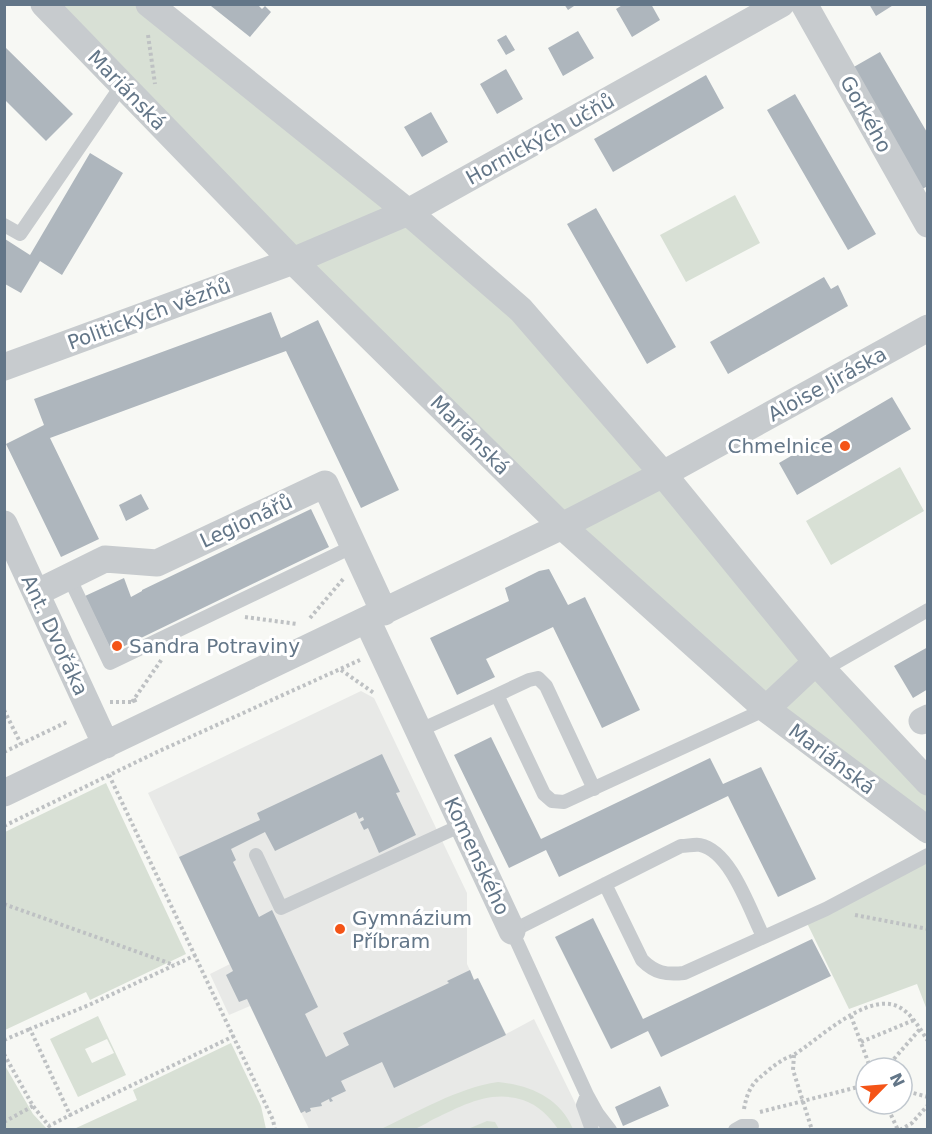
<svg xmlns="http://www.w3.org/2000/svg" width="932" height="1134" viewBox="0 0 932 1134" font-family="'DejaVu Sans',sans-serif">
<style>
.built{fill:#e8e9e7}
.green{fill:#d8e0d5;fill-rule:evenodd}
.building{fill:#aeb6bd}
.lines{fill:none;stroke-linecap:round;stroke-linejoin:round}
.path{stroke:#bec1c3;stroke-width:4;stroke-dasharray:3 3;stroke-linecap:butt}
.lane{stroke:#c7cbce;stroke-width:14}
.street{stroke:#c7cbce;stroke-width:27}
.poi-dot{fill:#f45417;stroke:#fff;stroke-width:2}
.labels{text-anchor:middle;dominant-baseline:central;stroke-width:6;stroke-linejoin:round;paint-order:stroke}
.street-label{font-size:20px;fill:#637688;stroke:#fff}
.poi-label{font-size:20px;fill:#637688;stroke:#fff;text-anchor:start}
</style>
<rect width="100%" height="100%" fill="#f7f8f4"/>
<path class="built" d="M361,691L374,698L467,893V964L474,979L478,978L506,1034L534,1019L588,1129H309L250,1006L229,1015L210,974L230,964L148,793Z"/>
<path class="green" d="M44,5H149L521,310L927,782V830L766,709Z
M735,195L760,243L686,282L660,235Z
M900,467L924,511L831,565L806,521Z
M106,783L186,954L90,1000L86,992L5,1030V832Z
M927,855V1010L917,984L849,1009L805,919Z
M98,1016L126,1075L78,1097L50,1039ZM107,1039L114,1053L92,1063L85,1049Z
M231,1043L261,1106L266,1129H74L137,1100L133,1090Z
M4,1064L33,1114L47,1129H5Z
M498,1082C530,1085 560,1098 573,1129H558C549,1116 538,1105 523,1100C489,1089 460,1107 430,1121C425,1124 419,1128 413,1129C404,1132 391,1130 381,1129C418,1112 457,1088 498,1082Z
M487,1121L495,1122L499,1129H468Z"/>
<path class="building" d="M212,4H257L262,9L265,6L271,12L250,37L211,6Z
M564,4H577L568,10Z
M624,4H651L660,20L632,37L616,9Z
M869,4H895L876,16Z
M578,31L594,58L563,76L548,48Z
M506,35L515,50L506,55L497,40Z
M4,46L73,114L46,141L4,99Z
M880,52L928,134V186L922,189L852,68Z
M506,69L523,99L497,114L480,84Z
M706,75L724,108L613,172L594,139Z
M795,94L876,234L848,250L767,110Z
M431,112L448,142L422,157L404,127Z
M90,153L123,173L62,275L40,261L21,293L5,284V239L30,255Z
M596,208L676,347L647,364L567,224Z
M824,277L831,289L838,285L848,306L728,374L710,342Z
M271,312L281,338L318,320L399,490L361,508L286,351L50,438L99,539L61,557L6,444L44,425L34,399Z
M892,397L911,429L797,495L779,463Z
M141,494L149,509L126,521L119,505Z
M311,509L329,547L112,652L85,596L124,578L131,597L142,591V590Z
M549,569L568,605L585,597L640,710L602,728L553,627L486,659L495,677L457,695L430,638L509,601L505,588L539,571Z
M928,647V689L913,698L894,666Z
M491,737L541,839L710,758L723,784L761,767L816,879L778,897L728,796L559,877L546,850L509,868L454,755Z
M382,754L400,792L396,793L416,835L379,853L368,828L364,830L360,822L364,820L363,817L359,819L356,812L275,851L265,832L231,849L236,860L233,862L259,917L272,910L318,1007L305,1014L326,1057L349,1045L343,1033L449,983L447,981L470,970L474,980L478,978L506,1035L394,1088L382,1062L341,1081L346,1091L331,1098L333,1101L330,1102L329,1099L321,1103L322,1106L310,1108L311,1111L306,1113L305,1111L301,1113L247,999L239,1002L226,975L233,971L179,857L260,820L257,813Z
M593,918L643,1019L812,939L831,976L661,1057L648,1031L611,1049L555,937Z
M660,1086L669,1106L623,1126L615,1107Z"/>
<g class="lines">
<path class="path" d="M148,35L155,84
M245,617L297,624
M310,618L344,578
M341,670L374,693
M110,702H131L138,699
M132,702L162,659
M4,710L21,744
M4,752L69,721
M109,775L273,1120L275,1130
M4,826L155,753L360,660
M4,904L174,965
M855,915L928,929
M196,955L89,1005L30,1029L70,1115L234,1036
M851,1016L870,1067
M4,1040L30,1029
M861,1042L914,1020
M4,1054L33,1106L49,1126L70,1115
M794,1055L793,1070L812,1130
M869,1068L876,1066L883,1068
M886,1068L920,1029
M866,1069C855,1078 857,1089 866,1098
M902,1090L928,1097
M886,1104L898,1130
M744,1109C746,1098 749,1088 757,1080C765,1073 774,1065 783,1060C787,1057 791,1057 795,1054C819,1039 866,993 897,1006C911,1012 920,1029 928,1041
M760,1112L858,1087
M4,1122L33,1106
M900,1130L912,1123L928,1105"/>
<path class="lane" d="M4,225L20,234L122,85
M69,577L110,663L354,546
M823,670L928,610
M497,695L529,680L538,678L546,686L594,789
M418,731L497,695L544,794L552,801L564,802L766,709
M256,855L281,908L462,825
M605,884L642,960C655,973 666,975 684,973L826,909L928,855
M587,1095L583,1105L592,1130
M610,1130L597,1113L587,1095L512,931L681,846C687,846 695,844 700,845C731,851 750,911 763,936
M735,1130L742,1126H752"/>
<path class="street" d="M44,4L293,261L562,526L766,709L928,830
M149,4L408,212L521,310L663,474L823,670L928,782
M804,4L928,224
M4,367L293,261L408,212L781,4
M4,524L106,745
M36,593L105,559L157,563L325,484L384,612
M367,620L512,931
M766,709L816,662
M922,721L928,718
M4,793L562,526L663,474L928,328"/>
</g>
<g class="poi-dot">
<circle cx="845" cy="446" r="6"/>
<circle cx="117" cy="646" r="6"/>
<circle cx="340" cy="929" r="6"/>
</g>
<g class="labels">
<g class="street-label">
<text transform="translate(127 90) rotate(46)">Mariánská</text>
<text transform="translate(866 114) rotate(61)">Gorkého</text>
<text transform="translate(540 139) rotate(-29)">Hornických učňů</text>
<text transform="translate(149 314) rotate(-20)">Politických vězňů</text>
<text transform="translate(827 384) rotate(-29)">Aloise Jiráska</text>
<text transform="translate(470 435) rotate(45)">Mariánská</text>
<text transform="translate(246 521) rotate(-25)">Legionářů</text>
<text transform="translate(55 635) rotate(65)">Ant. Dvořáka</text>
<text transform="translate(832 759) rotate(37)">Mariánská</text>
<text transform="translate(477 856) rotate(65)">Komenského</text>
</g>
<g class="poi-label">
<text x="833" y="446" text-anchor="end">Chmelnice</text>
<text x="129" y="646">Sandra Potraviny</text>
<text x="352" y="918">Gymnázium<tspan x="352" dy="23">Příbram</tspan></text>
</g>
</g>
<rect width="932" height="1134" fill="none" stroke="#637688" stroke-width="12"/>
<g transform="translate(884 1086) rotate(65)"><circle r="28" fill="#ffffff" stroke="#c1c8cf" stroke-width="1.5"/>
<path d="M0-4.5L10 22L0 15L-10 22Z" fill="#f45417"/>
<text y="-9" font-size="16" font-weight="bold" text-anchor="middle" fill="#637688">N</text>
</g>
</svg>
